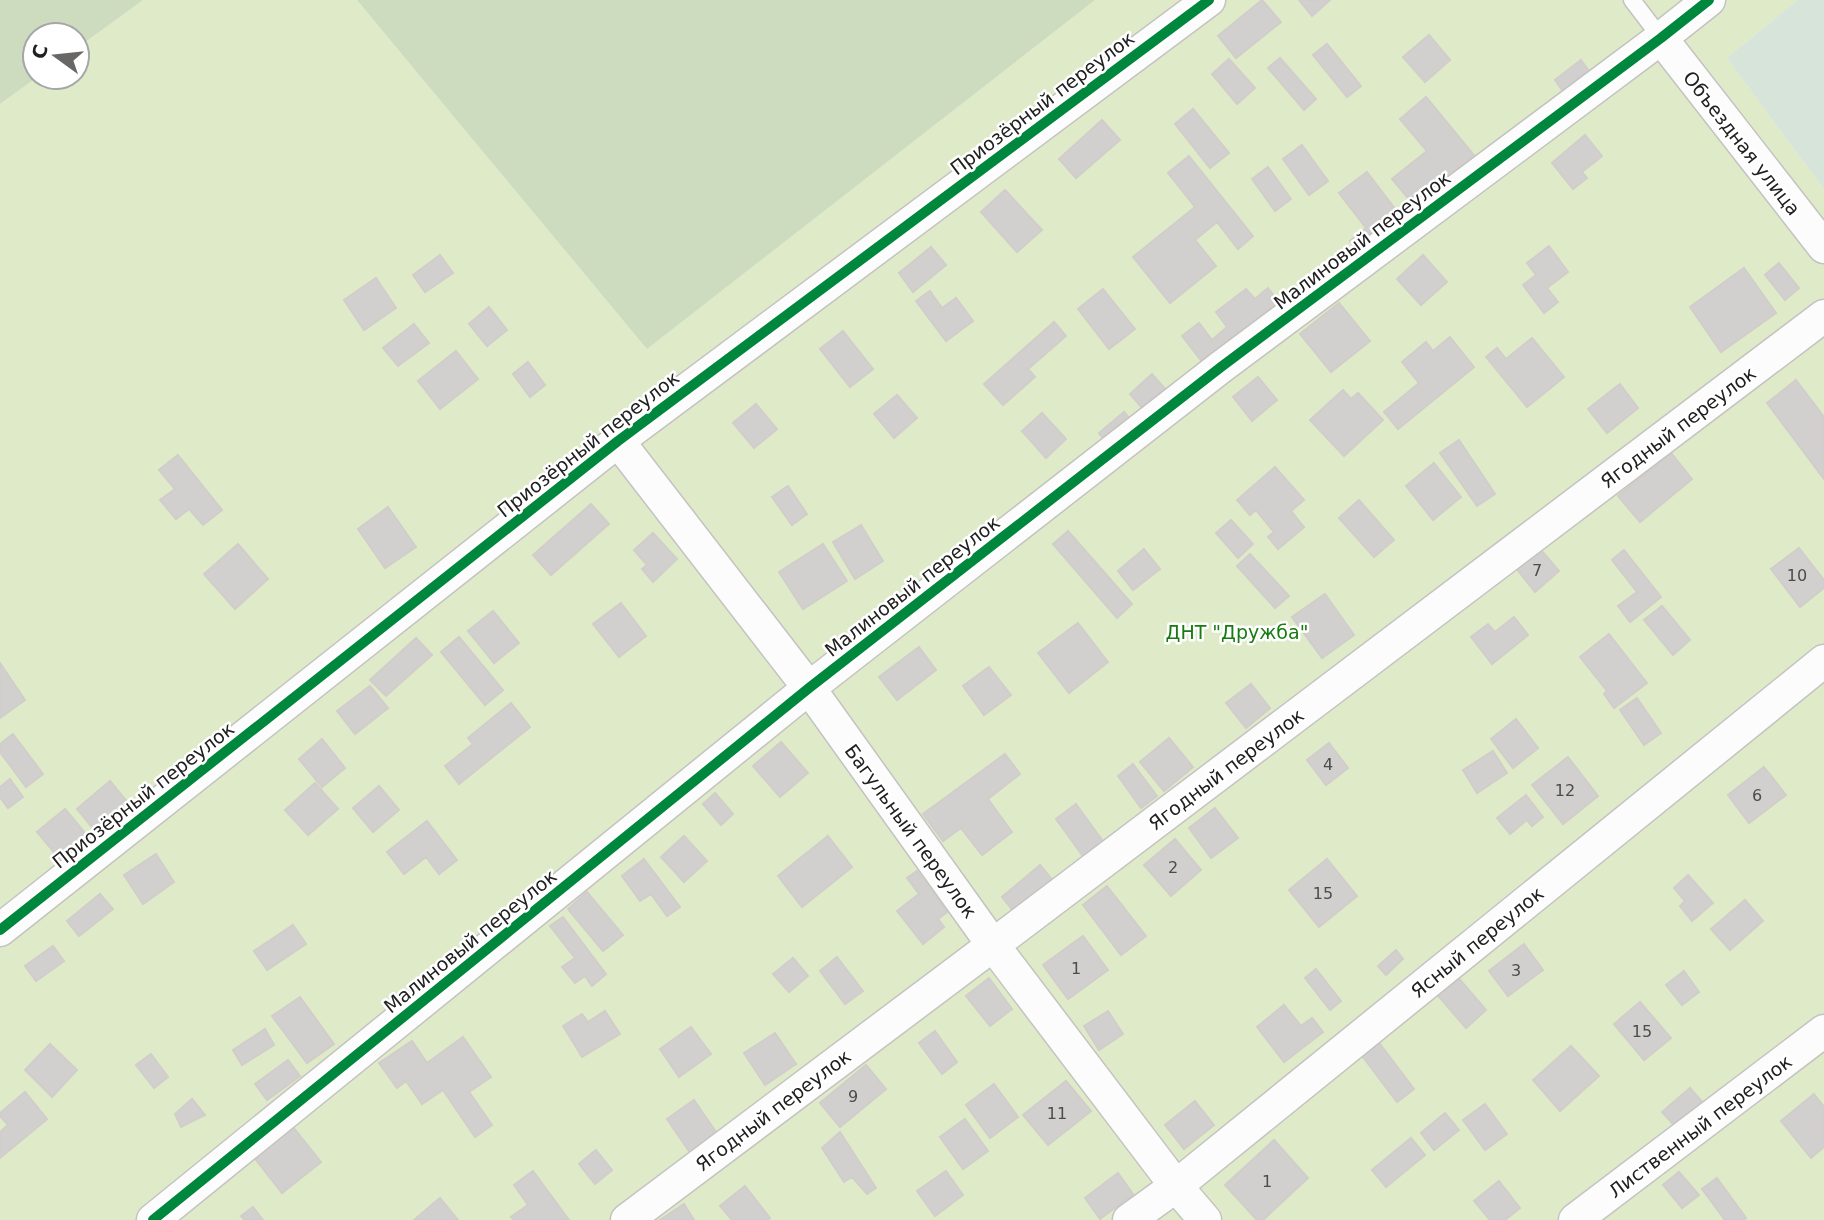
<svg xmlns="http://www.w3.org/2000/svg" width="1824" height="1220" viewBox="0 0 1824 1220" font-family="'DejaVu Sans',sans-serif">
<style>
.grass{fill:#dfeac9}
.forest{fill:#cddbbf}
.wetland{fill:#d7e4da}
.building{fill:#d2d0ce;stroke:#d1cdca;stroke-width:2}
.lines{fill:none;stroke-linecap:round;stroke-linejoin:round}
.lane-casing{stroke:#c4c3c1;stroke-width:19}
.street-casing{stroke:#c4c3c1;stroke-width:35}
.lane{stroke:#fcfcfc;stroke-width:16}
.street{stroke:#fcfcfc;stroke-width:32}
.cycleway-casing{stroke:#fff;stroke-width:15}
.cycleway{stroke:#00873e;stroke-width:10}
.labels{text-anchor:middle;dominant-baseline:central;stroke-width:5;stroke-linejoin:round;paint-order:stroke}
.number-label{font-size:16px;fill:#4c4c4c}
.street-label{font-size:19px;fill:#202020;stroke:#fff}
.park-label{font-size:19px;fill:#177b11;stroke:#fff}
</style>
<rect width="100%" height="100%" fill="#eeece9"/>
<path class="grass" d="M143,0H357L647,349L1095,0H1798L1727,58L1824,189V1220H0V104L37,77H77V48Z"/>
<path class="forest" d="M0,0H143L77,48V35H35V77H37L0,104Z
M357,0H1095L647,349Z"/>
<path class="wetland" d="M1798,0H1824V189L1727,58Z"/>
<path class="building" d="M1262,0L1281,22L1236,58L1218,36Z
M1299,0H1330L1312,16Z
M1429,35L1450,60L1425,82L1403,57Z
M1327,44L1361,86L1347,97L1313,55Z
M1280,58L1316,99L1304,110L1268,68Z
M1229,59L1255,88L1237,104L1212,74Z
M1581,60L1589,71L1563,91L1555,80Z
M1426,97L1478,160L1417,209L1392,179L1427,151L1400,119Z
M1193,109L1229,153L1210,168L1175,124Z
M1102,120L1120,140L1076,178L1059,159Z
M1585,135L1602,156L1582,172L1587,178L1573,189L1552,163Z
M1302,145L1328,181L1309,195L1283,159Z
M1189,156L1253,236L1238,249L1217,222L1195,240L1216,266L1170,303L1133,257L1195,207L1168,173Z
M1268,167L1291,199L1275,211L1252,179Z
M1367,172L1402,218L1358,251L1350,241L1366,228L1339,193Z
M1005,190L1042,230L1017,252L981,212Z
M1549,246L1568,272L1547,288L1558,302L1544,313L1523,285L1536,275L1527,263Z
M931,247L946,265L913,292L899,273Z
M440,255L453,273L425,292L413,275Z
M1423,255L1447,282L1421,305L1397,279Z
M1779,263L1799,288L1785,300L1765,275Z
M1744,268L1776,313L1721,352L1690,307Z
M376,278L396,308L364,330L344,300Z
M1268,288L1283,308L1207,368L1182,336L1199,323L1212,340L1227,327L1216,312L1246,289L1255,299Z
M1103,289L1135,329L1109,349L1078,309Z
M930,291L942,308L956,298L973,321L946,341L916,301Z
M1339,303L1370,341L1331,372L1300,334Z
M489,307L507,330L487,346L469,324Z
M1054,322L1066,336L1028,369L1035,377L1003,405L984,384Z
M414,324L429,343L398,366L383,348Z
M843,331L873,369L850,387L820,349Z
M1450,337L1474,367L1398,429L1384,412L1419,383L1402,362L1426,342L1433,351Z
M1532,338L1564,377L1527,407L1486,357L1497,348L1506,359Z
M456,351L478,379L440,409L418,381Z
M528,362L545,385L530,397L513,374Z
M1152,374L1166,390L1144,410L1130,394Z
M1258,377L1277,400L1252,421L1233,397Z
M1796,380L1824,417V479L1767,403Z
M1620,384L1638,408L1607,433L1588,409Z
M1343,390L1351,399L1358,393L1383,420L1344,456L1310,420Z
M897,395L917,418L894,438L874,414Z
M756,404L777,429L754,448L733,423Z
M1124,412L1135,425L1110,446L1099,433Z
M1042,413L1066,439L1046,458L1022,431Z
M1459,440L1495,494L1477,506L1440,453Z
M1671,453L1692,479L1640,522L1618,496Z
M178,455L222,510L203,525L189,509L176,519L160,500L175,489L159,470Z
M1434,463L1461,497L1433,520L1406,486Z
M1275,467L1304,500L1291,511L1304,527L1278,549L1268,537L1274,532L1256,510L1250,515L1237,500Z
M788,486L807,514L792,525L772,497Z
M1359,500L1394,540L1374,557L1339,518Z
M591,504L609,524L551,575L533,555Z
M388,507L416,547L385,568L358,529Z
M1231,520L1253,544L1238,558L1216,533Z
M861,525L883,561L855,579L833,542Z
M1068,531L1132,604L1117,618L1053,544Z
M653,533L677,559L653,582L642,569L647,565L634,550Z
M238,544L268,579L235,609L204,574Z
M823,544L847,581L803,609L779,572Z
M1799,548L1824,580V588L1800,607L1771,569Z
M1144,549L1160,569L1133,590L1118,571Z
M1540,549L1559,571L1535,592L1516,568Z
M1624,550L1661,597L1630,622L1618,606L1637,592L1612,560Z
M1250,554L1289,596L1275,608L1237,566Z
M1325,594L1354,635L1322,658L1292,617Z
M621,603L646,636L619,657L593,624Z
M1662,606L1690,640L1673,655L1644,620Z
M493,611L519,643L494,663L468,631Z
M1514,617L1528,635L1492,664L1471,637L1488,624L1495,632Z
M1078,623L1108,662L1069,693L1038,653Z
M1609,634L1647,683L1614,708L1604,694L1607,691L1580,657Z
M459,637L503,690L485,705L441,652Z
M416,638L432,655L386,696L370,680Z
M919,647L936,670L897,700L879,677Z
M0,663L25,700L0,718Z
M989,667L1011,695L984,715L963,686Z
M1251,684L1270,708L1246,728L1226,703Z
M370,686L388,708L355,734L337,711Z
M1637,698L1661,733L1644,745L1620,710Z
M511,703L530,727L459,784L445,766L473,744L468,738Z
M1516,719L1538,748L1513,768L1491,739Z
M13,734L43,774L26,787L0,752V744Z
M1169,738L1193,767L1164,791L1140,762Z
M322,739L345,768L322,787L299,759Z
M781,742L808,773L780,797L753,766Z
M1329,743L1348,768L1326,785L1307,760Z
M1493,751L1507,773L1477,793L1463,770Z
M1005,754L1020,774L988,799L1012,832L982,855L961,828L943,841L923,814Z
M1568,757L1598,796L1563,824L1532,785Z
M1133,764L1157,796L1141,808L1118,776Z
M1764,767L1786,795L1749,823L1728,795Z
M10,779L23,797L8,808L0,797V787Z
M110,781L133,809L100,837L77,809Z
M315,783L338,809L308,835L285,810Z
M379,786L399,810L373,832L353,808Z
M715,793L733,814L721,825L703,804Z
M1526,795L1543,817L1532,826L1527,820L1510,834L1497,818Z
M1076,804L1105,844L1085,859L1056,819Z
M1215,808L1238,838L1211,858L1189,828Z
M65,809L96,846L68,869L37,832Z
M427,821L457,860L439,874L426,857L404,874L387,852Z
M684,836L707,861L684,882L661,857Z
M828,836L852,867L802,907L778,876Z
M1175,839L1201,870L1171,896L1144,865Z
M156,854L174,882L143,904L124,875Z
M644,859L680,907L667,916L651,894L640,901L622,876Z
M1327,859L1357,896L1319,927L1289,890Z
M1040,865L1054,882L1015,913L1002,897Z
M917,871L947,912L938,919L944,927L923,944L897,911L919,894L907,878Z
M1688,875L1713,903L1692,921L1680,906L1685,901L1674,888Z
M1107,886L1146,936L1121,955L1083,905Z
M587,892L623,935L603,951L568,909Z
M100,894L113,909L79,936L67,921Z
M1745,900L1763,921L1730,950L1711,929Z
M563,917L606,974L592,986L585,976L575,983L562,967L575,958L550,926Z
M293,925L306,944L267,970L254,951Z
M1083,936L1108,970L1068,999L1043,965Z
M1524,944L1543,970L1508,996L1489,971Z
M53,946L64,961L36,981L25,966Z
M1396,950L1403,959L1386,975L1378,966Z
M837,957L863,991L845,1004L820,971Z
M793,958L808,976L789,992L773,974Z
M1316,969L1341,1001L1330,1010L1305,978Z
M1684,971L1699,992L1682,1005L1666,985Z
M1455,974L1486,1010L1466,1028L1434,991Z
M989,978L1012,1009L990,1026L966,996Z
M300,997L334,1044L307,1063L272,1016Z
M1640,1002L1671,1038L1644,1060L1614,1024Z
M1284,1005L1301,1026L1312,1018L1323,1032L1284,1062L1257,1027Z
M605,1011L620,1034L582,1057L563,1026L582,1014L588,1022Z
M1108,1011L1123,1034L1099,1050L1084,1026Z
M691,1027L711,1054L679,1077L660,1049Z
M265,1029L274,1045L242,1065L233,1050Z
M935,1031L957,1062L942,1074L919,1043Z
M775,1033L796,1064L765,1085L744,1053Z
M463,1037L491,1077L469,1092L492,1125L475,1137L443,1090L422,1104L406,1081L397,1088L379,1063L412,1041L427,1063Z
M1377,1040L1414,1089L1397,1102L1360,1053Z
M50,1044L77,1070L52,1097L25,1070Z
M1571,1046L1599,1076L1560,1111L1533,1080Z
M151,1054L168,1077L154,1088L136,1065Z
M288,1060L300,1076L267,1100L255,1084Z
M866,1065L886,1089L840,1127L820,1103Z
M1066,1081L1091,1111L1048,1145L1023,1115Z
M994,1084L1018,1117L990,1138L966,1105Z
M1690,1088L1703,1103L1676,1127L1662,1112Z
M25,1092L47,1119L0,1158V1132L8,1125L0,1116V1113Z
M1814,1094L1824,1107V1147L1811,1158L1781,1121Z
M192,1099L205,1115L181,1127L175,1114Z
M694,1100L718,1135L691,1154L667,1119Z
M1195,1101L1214,1125L1184,1149L1165,1125Z
M1485,1104L1507,1134L1485,1150L1463,1120Z
M1445,1113L1459,1130L1434,1150L1421,1133Z
M965,1119L988,1151L963,1169L940,1137Z
M292,1126L321,1162L282,1193L253,1156Z
M840,1132L876,1188L867,1194L852,1177L844,1182L822,1148Z
M1411,1138L1425,1155L1386,1187L1372,1170Z
M1274,1140L1308,1178L1263,1220H1257L1225,1185Z
M596,1150L612,1170L595,1184L579,1164Z
M533,1171L569,1220H514L511,1217L528,1205L514,1185Z
M946,1171L963,1195L935,1216L917,1191Z
M1679,1172L1699,1195L1682,1208L1663,1185Z
M1118,1173L1133,1194L1100,1219L1085,1198Z
M1717,1178L1746,1218L1743,1220H1725L1702,1189Z
M1499,1181L1520,1208L1505,1220H1490L1474,1201Z
M745,1186L770,1218L767,1220H732L720,1206Z
M440,1198L458,1220H414Z
M684,1204L694,1220H660Z
M253,1207L263,1220H245L241,1216Z"/>
<g class="lines">
<g class="lane-casing">
<path id="lane" d="M1632,0L1661,38"/>
</g>
<g class="street-casing">
<path id="street" d="M1661,38L1824,247
M618,441L809,688L993,945L1176,1186L1205,1220
M0,930L618,441L1209,0
M153,1220L809,688L1221,367L1661,38L1709,0
M627,1220L993,945L1824,316
M1129,1220L1176,1186L1824,661
M1575,1220L1824,1031"/>
</g>
<use href="#lane" class="lane"/>
<use href="#street" class="street"/>
<g class="cycleway-casing">
<path id="cycleway" d="M0,930L618,441L1209,0
M153,1220L809,688L1221,367L1661,38L1709,0"/>
</g>
<use href="#cycleway" class="cycleway"/>
</g>
<g class="labels">
<g class="number-label">
<text x="1537" y="570">7</text>
<text x="1797" y="575">10</text>
<text x="1328" y="764">4</text>
<text x="1565" y="790">12</text>
<text x="1757" y="795">6</text>
<text x="1173" y="867">2</text>
<text x="1323" y="893">15</text>
<text x="1076" y="968">1</text>
<text x="1516" y="970">3</text>
<text x="1642" y="1031">15</text>
<text x="853" y="1096">9</text>
<text x="1057" y="1113">11</text>
<text x="1267" y="1181">1</text>
</g>
<g class="street-label">
<text transform="translate(1042 103) rotate(-37)">Приозёрный переулок</text>
<text transform="translate(1742 143) rotate(52)">Объездная улица</text>
<text transform="translate(1362 240) rotate(-37)">Малиновый переулок</text>
<text transform="translate(1678 427) rotate(-37)">Ягодный переулок</text>
<text transform="translate(588 444) rotate(-38)">Приозёрный переулок</text>
<text transform="translate(912 586) rotate(-38)">Малиновый переулок</text>
<text transform="translate(1226 769) rotate(-37)">Ягодный переулок</text>
<text transform="translate(143 795) rotate(-38)">Приозёрный переулок</text>
<text transform="translate(911 831) rotate(54)">Багульный переулок</text>
<text transform="translate(470 941) rotate(-39)">Малиновый переулок</text>
<text transform="translate(1477 942) rotate(-39)">Ясный переулок</text>
<text transform="translate(773 1110) rotate(-37)">Ягодный переулок</text>
<text transform="translate(1700 1126) rotate(-37)">Лиственный переулок</text>
</g>
<g class="park-label">
<text x="1237" y="632">ДНТ "Дружба"</text>
</g>
</g>
<g transform="translate(56 56) rotate(285)"><circle r="33" fill="#ffffff" stroke="#a6a6a6" stroke-width="2"/>
<path d="M0-5L12 26L0 18L-12 26Z" fill="#686766"/>
<text y="-10" font-size="19" font-weight="bold" text-anchor="middle" fill="#202020">С</text>
</g>
</svg>
